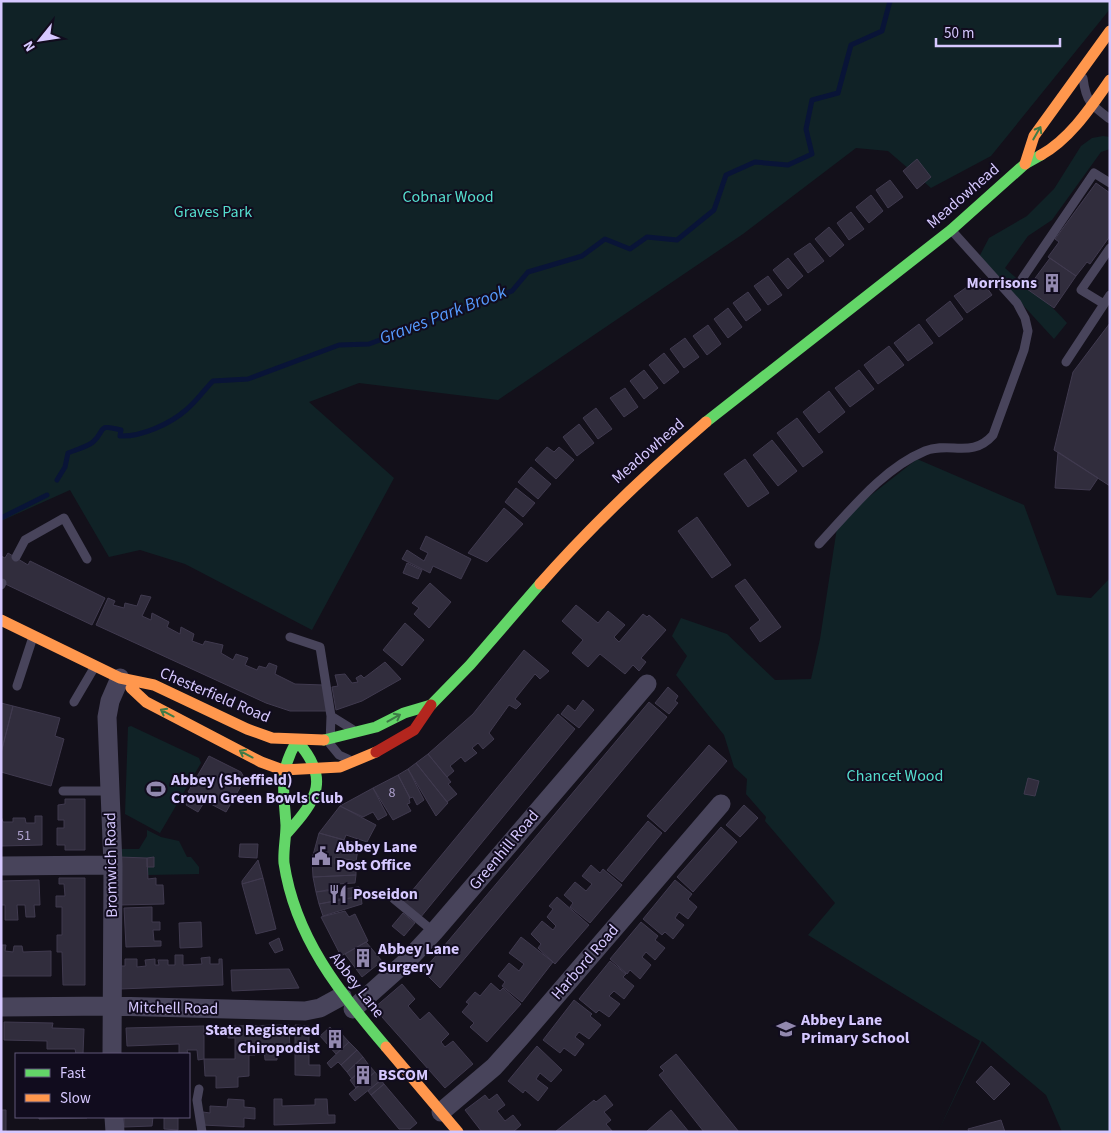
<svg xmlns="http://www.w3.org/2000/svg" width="1111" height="1133" viewBox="0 0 1111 1133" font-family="'Source Sans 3',sans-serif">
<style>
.green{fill:#102226}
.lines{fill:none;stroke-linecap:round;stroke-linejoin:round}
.stream{stroke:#091437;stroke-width:5}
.building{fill:#312d3d;stroke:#403a4f}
.lane{stroke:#48445b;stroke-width:9}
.street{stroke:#48445b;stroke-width:19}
.fast{stroke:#63d668;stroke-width:11}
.slow{stroke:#ff974d;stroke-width:11}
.jam{stroke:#b3261e;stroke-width:11}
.oneway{stroke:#3e7b47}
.labels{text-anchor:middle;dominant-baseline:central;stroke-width:4;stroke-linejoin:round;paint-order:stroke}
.number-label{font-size:14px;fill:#ada1ce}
.street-label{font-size:16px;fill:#d6c8ff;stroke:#110c1e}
.park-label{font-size:16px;fill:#55dece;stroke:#110c1e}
.poi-label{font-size:16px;font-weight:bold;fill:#d6c8ff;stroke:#110c1e;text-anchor:start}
.water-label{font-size:18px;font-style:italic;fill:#569bff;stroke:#110c1e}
</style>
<rect width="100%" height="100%" fill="#13101a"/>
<path class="green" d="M1,1H1110V9L991,156L931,188L888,151L856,148L743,234L498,400L359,383L309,402L394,478L312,630L185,564L140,550L109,557L70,490L1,521Z
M1103,136L1110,137V149L1101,152L1052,220L1028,236L1005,268C1025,287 1050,302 1067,323L1054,339L979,257L989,238L1027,216L1054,189L1081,146L1092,138Z
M917,459L1024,505L1057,595L1091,598L1110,578V1132H1062L1046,1095L982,1041L938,1132L980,1041L808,935L835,903L765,821L766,817L746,794L747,779L734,767L724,735L676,675L687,656L672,636L681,618L727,634L775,680L811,679L820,639L838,521Z
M131,726L199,758L201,763L160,833L125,814L128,727Z
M147,830L161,837L179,841L187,857H191L199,867V874L148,875L147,858L119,857V849H139L147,836Z"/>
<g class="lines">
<path class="stream" d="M57,480L65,467L68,453C75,450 87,447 93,442C106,431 96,423 121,430L120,436C141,437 170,424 186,410C196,402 204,390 213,381L248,379L339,345L369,344L512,291L528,272L582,256L605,239L630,249L647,237L677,240L714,210L726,175L755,162L788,165L812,154L806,129L812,100L838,93L851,45L882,31L890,1
M1,518L47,495"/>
</g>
<path class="building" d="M917,159L931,177L917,189L903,171Z
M890,180L903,197L888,208L876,190Z
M1096,183L1110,193V236L1090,264L1087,262L1076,276L1048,257L1059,242L1055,239Z
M871,195L883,211L869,223L856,207Z
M851,212L864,229L849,240L837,223Z
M829,227L844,245L830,257L815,239Z
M810,243L824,261L808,273L794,254Z
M788,258L803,276L788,289L773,270Z
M1050,258L1076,276L1054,308L1027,289Z
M768,276L782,295L768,305L754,286Z
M980,278L992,295L967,313L954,296Z
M748,292L761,310L746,321L733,303Z
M950,301L963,319L939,337L926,320Z
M728,308L742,327L728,338L714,319Z
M1110,323V486L1054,450L1073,372Z
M919,324L933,343L908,361L894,343Z
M708,325L721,344L707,355L693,336Z
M685,338L699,357L684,368L670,349Z
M889,346L904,365L878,384L864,365Z
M664,353L679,372L664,384L649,365Z
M644,370L658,388L644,399L630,381Z
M859,370L874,389L850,407L835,388Z
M625,388L638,407L624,417L610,398Z
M829,391L845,412L819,433L803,412Z
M596,408L612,429L598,439L583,418Z
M797,418L823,452L803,467L777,433Z
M579,424L594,443L577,456L563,437Z
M772,440L797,471L778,486L753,455Z
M547,447L554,452L559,447L574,460L556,479L535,460Z
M1058,452L1098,478L1090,490L1055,488Z
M745,459L769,493L748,507L724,474Z
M531,467L551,484L538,499L518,482Z
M516,488L535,503L523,517L505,502Z
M504,508L523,524L487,562L468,553Z
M697,517L731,565L712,578L678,531Z
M426,536L471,559L461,579L433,566L430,573L402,559L407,550L424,561L428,553L420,549Z
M8,553L28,565L30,561L105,598L92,625L1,582V556L5,558Z
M407,563L422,570L418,579L403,573Z
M745,579L781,627L760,642L750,628L760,620L735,586Z
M430,583L451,602L429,628L414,614L419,608L412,603Z
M141,595L151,597L142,616L151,620L152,613L169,622L167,627L180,634L181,627L194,634L192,641L203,645L205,641L223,645L221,653L233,660L236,654L248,658L245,665L257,670L259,666L266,668L269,663L277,666L275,674L295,684L324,685L328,711H290L266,703L96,625L108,598L115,601L113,605L124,608L125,603L137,606Z
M576,605L598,623L608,611L625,625L614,637L619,642L643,614L647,617L649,615L666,630L641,658L646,662L639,671L633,665L625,674L600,654L588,667L572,653L583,640L562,621Z
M405,623L424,640L402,666L383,650Z
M524,650L549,671L540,679L535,674L515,699L521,704L516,709L509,705L489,733L494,739L483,749L478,743L472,748L477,753L465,762L461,757L450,766L454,771L447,777L428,754L473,714Z
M385,662L401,679L362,701L336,710L332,687L338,686L335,675L345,674L352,683L358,682L356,678L361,675L364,678Z
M668,687L678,696L675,701L678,703L669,714L655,703Z
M583,700L594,710L579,728L561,714L568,705L575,711Z
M649,702L667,717L440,988L423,971Z
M1,703L13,706L1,753Z
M13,706L60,718L55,736L64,739L51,786L1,772V753Z
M558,714L575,729L420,918L402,903Z
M709,745L727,761L665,832L647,816Z
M428,754L451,782L448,784L457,794L447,802L416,763Z
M209,756L241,772L245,779L226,812L205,801L198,812L186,805L192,794L188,792Z
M416,763L448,803L436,816L408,769Z
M408,769L424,800L417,805L413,797L410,798L398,775Z
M398,775L410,798L409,799L410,803L407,804L411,811L393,820L373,788Z
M1028,778L1039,781L1035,796L1024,794Z
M373,788L387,815L378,820L373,812L363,817L340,806Z
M65,799H85V850H65V845H57V828H64V820H58V805L65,804Z
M744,805L758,818L740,837L726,825Z
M340,806L376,825L367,842L346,835L344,840L319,833Z
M1,816L3,822H13V818H25L26,823H35V816H42V845L1,846Z
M648,821L662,833L622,882L607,870Z
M721,827L737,842L693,892L677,877Z
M319,833L359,844L356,861L335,857V864L356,866V875L313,877L312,859Z
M240,844H258L257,858L239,857Z
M119,857L147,858L148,879L156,878V885H163L164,904L120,905Z
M154,857V867H147V858Z
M258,860L263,878L242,884V881Z
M591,865L600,873L603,869L622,885L590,923L570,907L573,903L564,895L575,882L586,891L592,884L582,876Z
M356,875L355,883L337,884L338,888L316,892L313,877Z
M59,878H85V985H63L62,952H57V935H62V907H56V896H65L64,884H59Z
M263,878L276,929L256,934L242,884Z
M39,880L40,905H34L35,917H26L25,905H17L18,920H5V905H1V881Z
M675,880L692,894L688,899L697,907L688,919L679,912L675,918L684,925L673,939L665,932L662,935L643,919Z
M359,887L361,896L319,904L316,892Z
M361,896L362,904L323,916L319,904Z
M557,897L589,925L555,964L538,948L541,944L531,934L542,921L553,930L556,926L547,917L553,909L549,906Z
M152,907V922H160V930H153L154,941H161V946L126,947L124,908Z
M345,911L349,917L355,914L368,941L341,956L321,917Z
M403,913L415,923L404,936L392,926Z
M201,922L202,947L180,948L179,923Z
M641,922L658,936L655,940L665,948L655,960L646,952L642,957L651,965L640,979L630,970L627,974L610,959Z
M521,937L553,962L522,1002L502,986L505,982L498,976L509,963L519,971L524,964L509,953Z
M279,938L283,950L275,953L269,943Z
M366,942L382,961L362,977L345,954Z
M1,945H6L5,951L13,952L14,946H22L23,952L51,951V976H1Z
M175,955H183V965L202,964L201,958L210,957V964H219V959H222L223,985L120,989L119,966H125V959H137V967L146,966L145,960L155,959V965H159L158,960H168V965H175Z
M610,961L626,974L623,977L634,986L624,999L614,991L609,996L620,1004L609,1017L599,1010L596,1013L579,999Z
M289,969L299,988L232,991L231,970Z
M491,983L500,991L503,988L521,1004L487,1042L470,1027L474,1023L462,1012L469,1004L466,1002L475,992L480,996Z
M402,984L415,999L408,1006L420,1020L429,1012L449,1034L441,1042L445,1047L453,1041L473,1064L445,1088L374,1008Z
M574,1000L592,1014L590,1016L601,1025L589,1039L579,1032L575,1037L584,1044L575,1056L564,1048L560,1053L543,1040Z
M4,1022L53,1023L52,1028L84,1029L83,1054H76L75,1049H47V1041L4,1040Z
M289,1025L290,1051H277V1060H265L264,1048H255V1055H249V1076L238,1077V1087L216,1088V1076H205L204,1059H235V1038H228V1026Z
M295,1025L309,1026V1065H320V1076L295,1075Z
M204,1026V1059L198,1060L197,1050H187L188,1054H179V1044L127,1046L126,1028Z
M330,1027L335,1033L338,1030L349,1042L336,1054L320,1036Z
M349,1042L357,1050L341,1065L338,1062L331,1068L327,1063Z
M537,1046L562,1070L551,1082L540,1073L536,1079L548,1088L538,1101L525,1090L523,1093L508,1081Z
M357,1050L363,1057L347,1072L341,1065Z
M676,1054L739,1132H704L659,1075L664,1071L660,1067Z
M363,1057L368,1064L352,1079L347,1072Z
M368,1064L375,1072L356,1088L350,1080Z
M991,1066L1010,1084L994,1100L976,1082Z
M375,1072L381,1080L355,1101L349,1094Z
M381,1080L384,1084L371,1095L368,1091Z
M384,1084L417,1123L410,1129H399L371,1095Z
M497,1094L505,1105L497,1111L505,1121L513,1115L521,1125L513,1132H482L465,1110L485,1095L489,1100Z
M605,1095L613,1105L604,1112L611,1120L606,1124L613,1132H555L594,1100L596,1102Z
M228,1099L244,1100V1107L255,1108V1119L244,1118V1127L202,1125L203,1112L210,1113V1106L227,1107Z
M274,1099H282V1106L315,1105V1099H327L328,1115H335V1123L274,1125Z
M1,1110H6V1132H1Z
M671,1110L689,1132H646L666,1114Z
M39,1117H87V1118L39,1119Z
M124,1117H153L152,1126L124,1127Z
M164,1117H178V1130L164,1129Z
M1001,1120L1005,1132H969L968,1129Z"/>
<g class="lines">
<path class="lane" d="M1083,78C1086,102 1091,105 1110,119
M1022,279L1094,173L1110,183
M1104,304L1081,290L1110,248
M1066,362L1110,295
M819,544C850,511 882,469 925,451C950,441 972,459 993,435L1024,350L1028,331L1025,318L1017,303L953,232
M16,557L25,540L64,518L87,559
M1,585L2,583
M290,637L320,647L331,716L330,744L339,755L348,759
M17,686L32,640
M74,702L94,668
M331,716L352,729
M63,791H110
M394,899L434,932
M199,1089L197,1100L202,1132"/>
<path class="street" d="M1,866L113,865
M1,1007L111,1006L305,1011L320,1008L342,996
M353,1009L408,960L434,932L647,684
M112,1054L113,865L107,717L110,701L120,678
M441,1112L494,1067L520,1038L721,804
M114,1117L115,1132"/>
<path class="fast" d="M706,422L951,230L1025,164L1041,155
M324,740L376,727L404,713L431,705L470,665L540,584
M287,833C318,799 330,778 297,741C278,772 284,791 286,825C286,838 283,851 284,863C295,937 339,992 386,1047"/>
<path class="slow" d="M1041,155C1070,139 1091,107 1110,80
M1025,164L1034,136L1110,31
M540,584C591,526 647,473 706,422
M1,620L120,678L154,685L247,729L272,738L324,740
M131,688L146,702L261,762L283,770L340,767L376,752
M386,1047L458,1132"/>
<path class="jam" d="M376,752L414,730L431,705"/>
</g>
<defs><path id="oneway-shaft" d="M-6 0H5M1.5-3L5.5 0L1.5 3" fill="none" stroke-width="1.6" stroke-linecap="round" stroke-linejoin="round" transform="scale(1.25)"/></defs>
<g class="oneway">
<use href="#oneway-shaft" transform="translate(1037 133) rotate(-60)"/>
<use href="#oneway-shaft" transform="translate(167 713) rotate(-152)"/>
<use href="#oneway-shaft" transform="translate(394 718) rotate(-29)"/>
<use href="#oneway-shaft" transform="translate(246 754) rotate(-152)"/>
</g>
<defs>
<g id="building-bare" transform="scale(1.5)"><path d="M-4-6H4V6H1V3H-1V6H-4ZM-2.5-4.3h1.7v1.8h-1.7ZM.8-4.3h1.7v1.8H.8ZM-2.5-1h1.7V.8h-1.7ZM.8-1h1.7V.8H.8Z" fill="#9288af" stroke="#110c1e" stroke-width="2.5" paint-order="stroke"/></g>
<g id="stadium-bare" transform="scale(1.5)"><path d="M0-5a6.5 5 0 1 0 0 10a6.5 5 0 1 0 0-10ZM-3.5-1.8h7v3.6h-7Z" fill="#9288af" stroke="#110c1e" stroke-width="2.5" paint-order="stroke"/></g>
<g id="civic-bare" transform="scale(1.5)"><path d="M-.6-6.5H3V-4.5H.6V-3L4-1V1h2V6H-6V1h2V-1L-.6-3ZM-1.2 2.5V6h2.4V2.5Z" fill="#9288af" stroke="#110c1e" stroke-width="2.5" paint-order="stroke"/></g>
<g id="restaurant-bare" transform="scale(1.5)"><path d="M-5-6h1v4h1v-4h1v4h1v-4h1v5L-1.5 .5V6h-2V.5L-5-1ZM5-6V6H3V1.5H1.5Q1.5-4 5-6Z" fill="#9288af" stroke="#110c1e" stroke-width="2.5" paint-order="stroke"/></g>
<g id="school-bare" transform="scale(1.5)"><path d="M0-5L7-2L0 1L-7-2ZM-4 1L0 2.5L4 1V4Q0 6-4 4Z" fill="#9288af" stroke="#110c1e" stroke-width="2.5" paint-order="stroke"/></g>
</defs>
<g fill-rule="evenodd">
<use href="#building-bare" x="1052" y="283"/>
<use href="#stadium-bare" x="156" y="789"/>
<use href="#civic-bare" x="321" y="856"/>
<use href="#restaurant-bare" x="338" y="894"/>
<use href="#building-bare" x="363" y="958"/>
<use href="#school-bare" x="786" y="1029"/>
<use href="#building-bare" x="335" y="1039"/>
<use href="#building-bare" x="363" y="1075"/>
</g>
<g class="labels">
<g class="number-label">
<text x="392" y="793">8</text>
<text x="24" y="836">51</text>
</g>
<g class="street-label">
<text transform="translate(963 196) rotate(-41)">Meadowhead</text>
<text transform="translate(648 451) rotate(-41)">Meadowhead</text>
<text transform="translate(215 695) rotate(23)">Chesterfield Road</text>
<text transform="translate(504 850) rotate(-50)">Greenhill Road</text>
<text transform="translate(111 865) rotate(-91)">Bromwich Road</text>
<text transform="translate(585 962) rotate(-49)">Harbord Road</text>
<text transform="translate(357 985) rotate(52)">Abbey Lane</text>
<text transform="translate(173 1008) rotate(1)">Mitchell Road</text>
</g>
<g class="park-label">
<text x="448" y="197">Cobnar Wood</text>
<text x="213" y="212">Graves Park</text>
<text x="895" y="776">Chancet Wood</text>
</g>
<g class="poi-label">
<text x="1037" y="283" text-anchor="end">Morrisons</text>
<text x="171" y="780">Abbey (Sheffield)<tspan x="171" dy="18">Crown Green Bowls Club</tspan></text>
<text x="336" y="847">Abbey Lane<tspan x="336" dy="18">Post Office</tspan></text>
<text x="353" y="894">Poseidon</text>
<text x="378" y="949">Abbey Lane<tspan x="378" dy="18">Surgery</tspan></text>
<text x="801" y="1020">Abbey Lane<tspan x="801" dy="18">Primary School</tspan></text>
<text x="320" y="1030" text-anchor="end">State Registered<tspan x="320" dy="18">Chiropodist</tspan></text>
<text x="378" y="1075">BSCOM</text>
</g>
<g class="water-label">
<text transform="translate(443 315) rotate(-21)">Graves Park Brook</text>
</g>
</g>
<rect width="1111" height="1133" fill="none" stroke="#d6c8ff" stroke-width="5"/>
<rect x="15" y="1053" width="175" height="65" fill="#110c1e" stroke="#605778"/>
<rect x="25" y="1069" width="25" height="8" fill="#63d668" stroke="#605778"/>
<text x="60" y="1078" font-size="15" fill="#d6c8ff">Fast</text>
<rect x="25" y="1094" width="25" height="8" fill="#ff974d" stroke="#605778"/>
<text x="60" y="1103" font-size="15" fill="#d6c8ff">Slow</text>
<g transform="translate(40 40) rotate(240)" stroke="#110c1e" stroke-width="4" paint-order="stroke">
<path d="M0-4L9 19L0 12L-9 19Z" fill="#d6c8ff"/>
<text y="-8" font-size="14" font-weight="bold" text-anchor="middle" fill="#d6c8ff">N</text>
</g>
<path d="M936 38v8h124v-8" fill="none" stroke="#d6c8ff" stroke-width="2.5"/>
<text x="944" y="38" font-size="15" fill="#d6c8ff" stroke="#110c1e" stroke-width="4" paint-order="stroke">50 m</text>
</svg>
